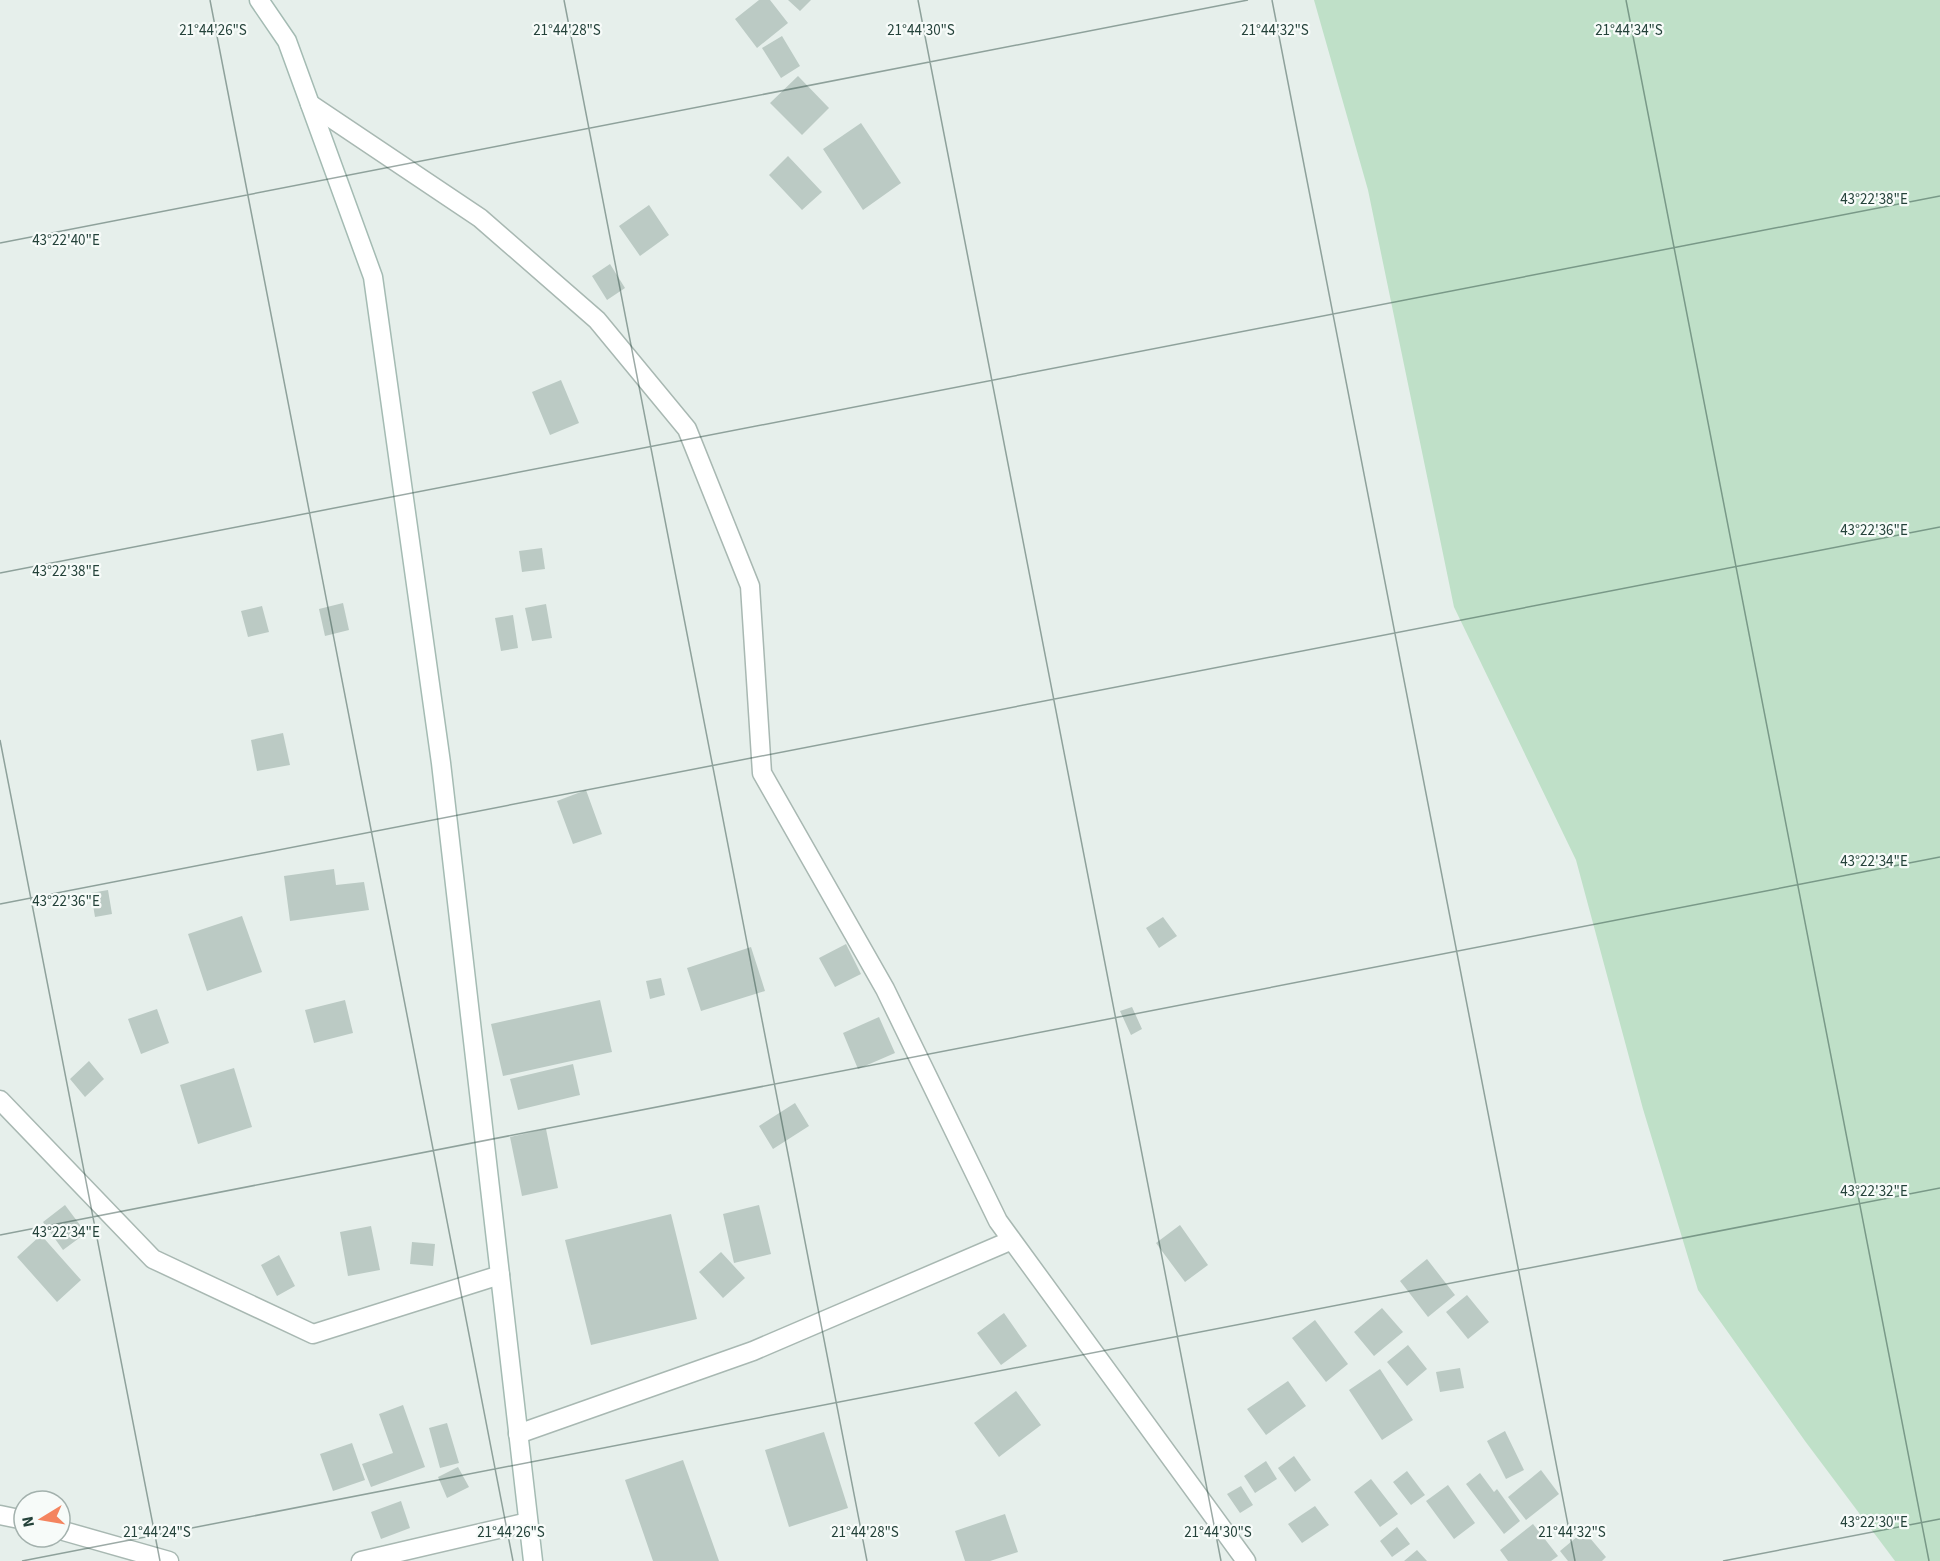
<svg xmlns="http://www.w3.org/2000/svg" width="1940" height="1561" viewBox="0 0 1940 1561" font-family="'Source Sans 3',sans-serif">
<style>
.green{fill:#bfe0c8}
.building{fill:#bbcac4}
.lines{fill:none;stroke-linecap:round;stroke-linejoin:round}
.street-casing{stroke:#a8b8b2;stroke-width:21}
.secondary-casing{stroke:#a4bbb3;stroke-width:21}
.street{stroke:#fff;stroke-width:18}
.secondary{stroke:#fff;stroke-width:18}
.ticks{fill:none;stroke:#24423a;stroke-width:1.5;stroke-opacity:0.45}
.ticks-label{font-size:15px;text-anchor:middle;fill:#24423a;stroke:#f7fbf9;stroke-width:4.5;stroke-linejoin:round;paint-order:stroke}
</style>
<rect width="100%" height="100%" fill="#e6efeb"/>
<path class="green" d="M1314,0H1940V1561H1895L1805,1441L1698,1290L1643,1109L1576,860L1454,607L1368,190Z"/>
<path class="building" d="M759,0H770L788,23L757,48L735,19Z
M788,0H811L800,11Z
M782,36L800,66L781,78L762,48Z
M798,76L829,108L802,135L770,103Z
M861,123L901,183L863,210L823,149Z
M788,156L822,192L802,210L769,175Z
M649,205L669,235L640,256L619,226Z
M610,264L625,288L607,300L592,276Z
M561,380L579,423L550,435L532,392Z
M542,548L545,569L522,572L519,551Z
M343,603L349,630L325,636L319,609Z
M546,604L552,638L532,641L525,608Z
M262,606L269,632L248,637L241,611Z
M513,615L518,648L501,651L495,618Z
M283,733L290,765L257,771L251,740Z
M586,790L602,834L573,844L557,801Z
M334,869L336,885L364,882L369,910L290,921L284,876Z
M108,890L112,914L95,917L91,893Z
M242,916L262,972L207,991L188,934Z
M1163,917L1177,936L1159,948L1146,928Z
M846,944L861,974L835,987L819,958Z
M751,947L765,991L701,1011L687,968Z
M661,978L665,995L650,999L646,981Z
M345,1000L353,1033L314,1043L305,1010Z
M600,1000L612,1052L503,1076L491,1024Z
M1132,1007L1142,1029L1131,1035L1120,1011Z
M157,1009L169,1043L141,1054L128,1019Z
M879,1017L895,1053L858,1069L843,1033Z
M89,1061L104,1079L85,1097L70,1079Z
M573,1064L580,1095L518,1110L510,1079Z
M234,1068L252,1127L198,1144L180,1085Z
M795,1103L809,1126L773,1149L759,1126Z
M546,1129L558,1188L522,1196L510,1137Z
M65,1205L86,1233L63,1250L43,1222Z
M759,1205L771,1254L734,1263L723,1214Z
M671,1214L697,1319L591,1345L565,1240Z
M1180,1225L1208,1265L1185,1282L1156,1243Z
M371,1226L380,1270L348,1276L340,1232Z
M41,1235L81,1280L57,1302L17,1257Z
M412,1242L435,1244L433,1266L410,1264Z
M721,1252L745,1278L723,1298L699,1272Z
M279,1255L295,1286L277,1296L261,1265Z
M1427,1259L1455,1295L1428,1317L1400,1281Z
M1467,1295L1489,1322L1468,1339L1446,1312Z
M1382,1308L1403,1332L1374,1356L1354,1332Z
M1004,1313L1027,1346L1001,1365L977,1333Z
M1315,1320L1348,1364L1326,1382L1292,1338Z
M1408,1345L1427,1369L1407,1386L1387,1362Z
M1460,1368L1464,1388L1440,1392L1436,1372Z
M1380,1369L1413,1420L1382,1440L1349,1390Z
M1288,1381L1306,1406L1266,1435L1247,1409Z
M1016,1391L1041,1425L999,1457L974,1423Z
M403,1405L425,1467L371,1487L362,1464L393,1453L379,1414Z
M447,1423L459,1463L440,1468L429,1428Z
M1505,1431L1524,1470L1506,1479L1487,1441Z
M824,1432L848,1508L789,1527L765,1450Z
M352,1443L365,1480L333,1491L320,1454Z
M1294,1456L1311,1480L1295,1492L1278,1468Z
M683,1460L719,1561H653L625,1480Z
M1266,1461L1277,1479L1255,1493L1244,1476Z
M458,1467L469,1487L447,1498L438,1477Z
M1541,1470L1559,1494L1526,1520L1508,1497Z
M1407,1471L1425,1495L1411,1505L1393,1482Z
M1480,1473L1494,1492L1497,1489L1520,1521L1504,1534L1466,1484Z
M1371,1479L1398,1514L1380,1527L1354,1492Z
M1448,1485L1475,1523L1454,1539L1426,1501Z
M1241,1486L1253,1505L1240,1513L1227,1494Z
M401,1501L410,1528L381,1539L371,1512Z
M1315,1506L1329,1525L1302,1543L1288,1524Z
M1005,1514L1018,1552L990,1561H965L955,1531Z
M1533,1524L1558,1556L1551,1561H1508L1500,1550Z
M1397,1527L1410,1544L1392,1557L1380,1541Z
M1584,1531L1606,1557L1602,1561H1568L1560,1551Z
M1417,1550L1427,1561H1404Z"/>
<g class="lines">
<g class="street-casing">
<path id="street" d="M310,104L480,218L597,320L687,429L750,586L762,773L885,989L998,1221L1246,1561
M0,1100L153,1259L313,1334L500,1275
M518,1434L753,1351L1012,1240
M0,1515L24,1520
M60,1530L169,1561
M361,1561L528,1522"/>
</g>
<g class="secondary-casing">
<path id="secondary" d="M259,0L287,41L373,277L441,763L533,1561"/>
</g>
<use href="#street" class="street"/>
<use href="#secondary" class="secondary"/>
</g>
<path class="ticks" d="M210,0L513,1561M564,0L867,1561M918,0L1221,1561M1272,0L1575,1561M1626,0L1929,1561M0,243L1248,0M0,573L1940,196M0,740L160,1561M0,904L1940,527M0,1235L1940,857M22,1561L1940,1188M1723,1561L1940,1519"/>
<g class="ticks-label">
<text x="213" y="35">21°44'26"S</text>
<text x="567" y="35">21°44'28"S</text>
<text x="921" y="35">21°44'30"S</text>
<text x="1275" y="35">21°44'32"S</text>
<text x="1629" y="35">21°44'34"S</text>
<text x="1874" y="204">43°22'38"E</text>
<text x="66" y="245">43°22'40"E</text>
<text x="1874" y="535">43°22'36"E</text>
<text x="66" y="576">43°22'38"E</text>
<text x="1874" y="866">43°22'34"E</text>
<text x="66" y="906">43°22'36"E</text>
<text x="1874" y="1196">43°22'32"E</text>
<text x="66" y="1237">43°22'34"E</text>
<text x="1874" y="1527">43°22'30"E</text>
<text x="157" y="1537">21°44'24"S</text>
<text x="511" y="1537">21°44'26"S</text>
<text x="865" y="1537">21°44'28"S</text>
<text x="1218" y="1537">21°44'30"S</text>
<text x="1572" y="1537">21°44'32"S</text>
</g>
<g transform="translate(42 1519) rotate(259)"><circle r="28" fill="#f7fbf9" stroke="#a3b1ad" stroke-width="1.5"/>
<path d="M0-4.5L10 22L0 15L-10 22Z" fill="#f4845f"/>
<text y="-9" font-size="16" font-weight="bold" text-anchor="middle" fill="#24423a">N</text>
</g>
</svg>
